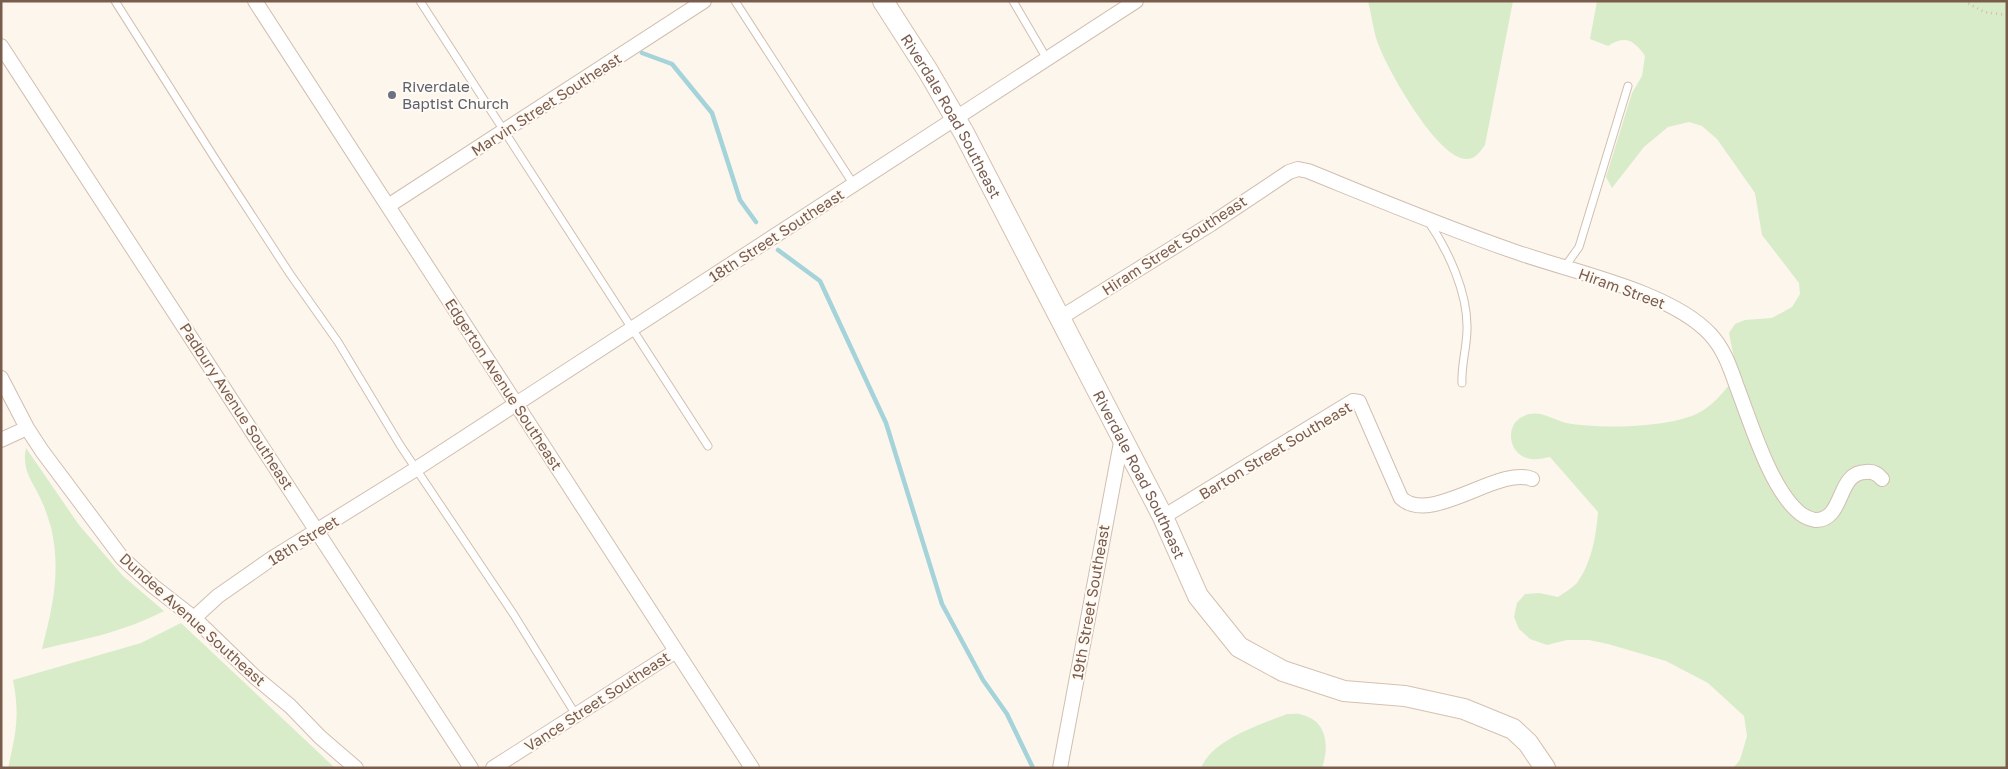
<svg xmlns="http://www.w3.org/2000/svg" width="2008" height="769" viewBox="0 0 2008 769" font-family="'Golos Text',sans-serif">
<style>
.green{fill:#d8ecc9}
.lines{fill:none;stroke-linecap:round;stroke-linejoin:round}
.stream{stroke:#a5d3da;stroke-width:4.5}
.lane-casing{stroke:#d1beb0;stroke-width:9}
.street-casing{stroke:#d1beb0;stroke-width:16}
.secondary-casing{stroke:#d6c0b0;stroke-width:22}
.path{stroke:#d9b8a5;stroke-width:2.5;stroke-dasharray:1 4;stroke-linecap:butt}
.lane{stroke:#fff;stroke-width:7}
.street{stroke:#fff;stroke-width:14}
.secondary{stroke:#fff;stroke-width:20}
.worship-dot{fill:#6b7280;stroke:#fffaf3;stroke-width:2}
.labels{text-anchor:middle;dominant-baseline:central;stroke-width:4;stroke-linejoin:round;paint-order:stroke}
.worship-label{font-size:15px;fill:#5b616d;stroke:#fffaf3;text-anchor:start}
.street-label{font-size:15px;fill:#7a5c4d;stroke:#fffaf3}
</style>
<rect width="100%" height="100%" fill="#fdf6ec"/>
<path class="green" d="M1368,1H1513L1485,145C1480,152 1476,158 1468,159C1439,162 1388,70 1379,46C1373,32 1372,16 1368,1Z
M1597,1H2007V768H1733L1740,760L1747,736L1744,716L1708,683L1666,661L1608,644L1589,640H1567L1547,645L1530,639L1519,629L1514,617L1517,603L1525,594L1539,593L1558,597C1564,593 1572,588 1577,583C1592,562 1596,536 1598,512L1550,457C1541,459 1533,461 1524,457C1508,450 1506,425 1522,417C1538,408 1551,419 1566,423C1599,429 1677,429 1705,409C1719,399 1728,387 1737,373L1729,333L1735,324L1745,320L1772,318L1792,307L1800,294L1799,283L1762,235L1755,193L1717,139L1702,126L1689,122L1668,127L1644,147L1612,188L1606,177L1632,93L1642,76L1645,56C1634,40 1625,35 1608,46L1590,39Z
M26,448L79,525L123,576L164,611C123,632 86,639 42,649C53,606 61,571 51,527C48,519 46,510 42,502C34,482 21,472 26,448Z
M181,623L335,768H8C16,733 20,715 13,680L141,643Z
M1287,714C1292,714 1298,713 1303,715C1328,722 1329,747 1322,768H1201C1213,739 1260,725 1287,714Z"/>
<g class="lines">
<path class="stream" d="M642,53L672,64L712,113L740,200L756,222
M778,250L820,281L886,423L942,604L983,680L1007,714L1033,768"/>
<g class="lane-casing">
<path id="lane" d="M115,1L219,165L290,274L338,342L400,445L514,615L576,715
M420,1L708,446
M735,1L854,185
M1013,1L1047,59
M1428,221C1448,250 1468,293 1467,329C1467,347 1461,365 1462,383
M1564,268L1579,247L1628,86"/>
</g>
<g class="street-casing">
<path id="street" d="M255,1L752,768
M1,46L471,768
M388,206L704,1
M1060,318L1211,224L1289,172L1298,169L1308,171C1377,199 1446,228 1516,252C1572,272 1670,291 1710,334C1724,349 1730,367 1737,387C1751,423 1771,491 1801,514C1805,517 1810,519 1815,520C1845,521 1836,472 1866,472C1873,471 1878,474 1882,479
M1,378L27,428L42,451L122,558L153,586L194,618L255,677L290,706L320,737L356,768
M1,440L27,428
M1163,517L1353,401L1359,402L1401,498C1431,526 1500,465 1532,479
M194,618L218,596L271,559L416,469L1136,1
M493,768L676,651
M1060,768L1122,437"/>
</g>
<g class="secondary-casing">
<g id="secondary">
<path id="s1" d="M883,1L928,71L964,133L1163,517L1198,596L1239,647L1283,671L1344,691L1405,696L1464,709L1513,729L1528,743L1545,768"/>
</g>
</g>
<path class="path" d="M1964,1L1984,12L2007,15"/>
<use href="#lane" class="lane"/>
<use href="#street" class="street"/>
<use href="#secondary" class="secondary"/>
</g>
<circle class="worship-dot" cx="392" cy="95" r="5"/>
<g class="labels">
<g class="worship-label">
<text x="402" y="86">Riverdale<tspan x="402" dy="17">Baptist Church</tspan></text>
</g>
<g class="street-label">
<text transform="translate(546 104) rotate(-33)">Marvin Street Southeast</text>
<text stroke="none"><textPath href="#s1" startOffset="134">Riverdale Road Southeast</textPath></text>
<text transform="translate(776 235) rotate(-33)">18th Street Southeast</text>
<text transform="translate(1174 245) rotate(-33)">Hiram Street Southeast</text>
<text transform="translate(1622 288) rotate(20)">Hiram Street</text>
<text transform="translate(504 384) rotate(57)">Edgerton Avenue Southeast</text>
<text transform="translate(237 406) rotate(57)">Padbury Avenue Southeast</text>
<text transform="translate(1275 450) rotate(-31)">Barton Street Southeast</text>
<text stroke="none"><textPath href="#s1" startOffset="539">Riverdale Road Southeast</textPath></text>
<text transform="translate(303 540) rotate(-32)">18th Street</text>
<text transform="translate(1090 602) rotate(-80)">19th Street Southeast</text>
<text transform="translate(193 619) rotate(42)">Dundee Avenue Southeast</text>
<text transform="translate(597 701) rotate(-33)">Vance Street Southeast</text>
</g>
</g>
<rect width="2008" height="769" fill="none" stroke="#7a5c4d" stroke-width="5"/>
</svg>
